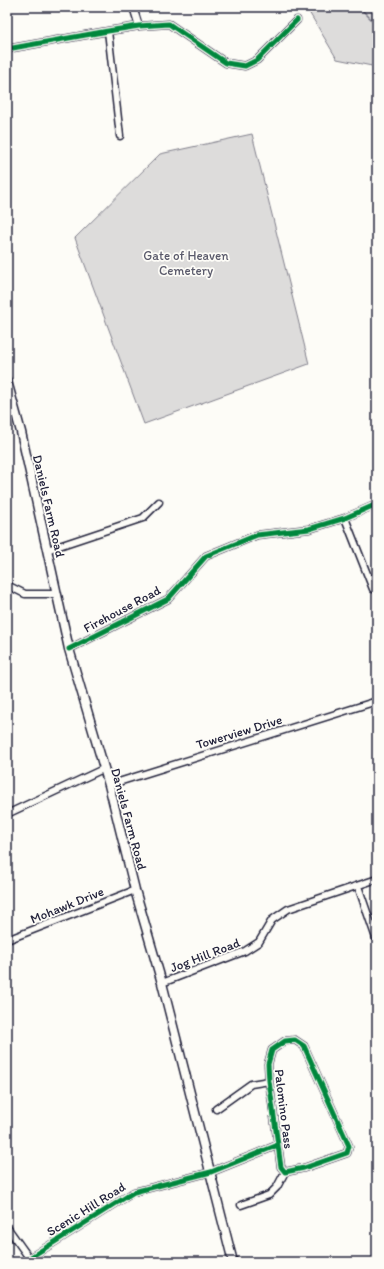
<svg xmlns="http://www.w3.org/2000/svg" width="384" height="1269" viewBox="0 0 384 1269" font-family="Itim,sans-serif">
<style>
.green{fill:#dddcdb;stroke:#807f8b}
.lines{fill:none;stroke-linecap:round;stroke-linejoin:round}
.stream{stroke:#787885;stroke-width:1.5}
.minor-casing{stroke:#22223b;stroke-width:9}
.major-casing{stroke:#22223b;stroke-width:11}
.minor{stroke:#fdfcf7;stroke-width:6}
.major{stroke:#fdfcf7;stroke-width:8}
.cycleway-casing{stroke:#fdfcf7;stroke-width:8}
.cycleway{stroke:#00873e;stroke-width:5}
.labels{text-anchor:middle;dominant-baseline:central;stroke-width:3.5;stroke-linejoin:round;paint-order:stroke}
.park-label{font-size:13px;fill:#5a5a6b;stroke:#fdfcf7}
.street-label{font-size:13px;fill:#22223b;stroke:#fdfcf7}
</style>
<rect width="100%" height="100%" fill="#fdfcf7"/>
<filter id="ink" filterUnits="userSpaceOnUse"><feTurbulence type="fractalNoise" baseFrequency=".025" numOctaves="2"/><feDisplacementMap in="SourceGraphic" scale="8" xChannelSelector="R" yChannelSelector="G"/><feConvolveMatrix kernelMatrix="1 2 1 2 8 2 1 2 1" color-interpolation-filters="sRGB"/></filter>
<g filter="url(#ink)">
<path class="green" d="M306,7H360L377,12V67L337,59Z
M252,134L309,364L144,424L75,238L160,154Z"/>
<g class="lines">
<path class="stream" d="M359,7L377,25"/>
<g class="minor-casing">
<path id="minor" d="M133,7L139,26
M108,31L120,136
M7,49L108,31L139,26L169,24L226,63L245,66L257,60L297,20
M345,518L373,589L377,590
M47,550L143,518L159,502
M7,585L25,594H56
M69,649L168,599L206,556L257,535L309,529L345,518L377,504
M109,785L377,701
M7,814L103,769
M358,886L377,941
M7,940L135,890
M162,983L245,951L259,942L272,920L288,909L377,879
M295,1040L304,1046L349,1146L347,1153L304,1168L285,1172L281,1167L280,1160L278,1145L269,1081L268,1064L272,1050L285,1041Z
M216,1109L251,1084L269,1081
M241,1205L269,1195L277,1187L285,1172
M7,1227L32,1262
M23,1262L134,1192L211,1172L278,1145"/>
</g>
<g class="major-casing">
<path id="major" d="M7,381L21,432L69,649L109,785L135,890L162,983L233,1262"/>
</g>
<use href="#minor" class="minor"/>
<use href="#major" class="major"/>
<g class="cycleway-casing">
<path id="cycleway" d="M7,49L108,31L139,26L169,24L226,63L245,66L257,60L297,20
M69,649L168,599L206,556L257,535L309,529L345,518L377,504
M295,1040L304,1046L349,1146L347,1153L304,1168L285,1172L281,1167L280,1160L278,1145L269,1081L268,1064L272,1050L285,1041Z
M23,1262L134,1192L211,1172L278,1145"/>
</g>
<use href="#cycleway" class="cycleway"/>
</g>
</g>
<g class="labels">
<g class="park-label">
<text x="186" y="255">Gate of Heaven<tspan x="186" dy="15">Cemetery</tspan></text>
</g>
<g class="street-label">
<text transform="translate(49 506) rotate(77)">Daniels Farm Road</text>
<text transform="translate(122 609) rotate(-28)">Firehouse Road</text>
<text transform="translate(239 732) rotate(-17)">Towerview Drive</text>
<text transform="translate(129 819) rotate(75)">Daniels Farm Road</text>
<text transform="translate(67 905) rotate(-22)">Mohawk Drive</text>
<text transform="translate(205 955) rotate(-21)">Jog Hill Road</text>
<text transform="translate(284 1109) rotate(83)">Palomino Pass</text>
<text transform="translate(86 1209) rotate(-32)">Scenic Hill Road</text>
</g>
</g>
<rect width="384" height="1269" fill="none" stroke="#fdfcf7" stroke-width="24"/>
<rect x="12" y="12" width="360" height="1245" fill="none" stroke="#22223b" stroke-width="1.5" filter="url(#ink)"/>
</svg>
